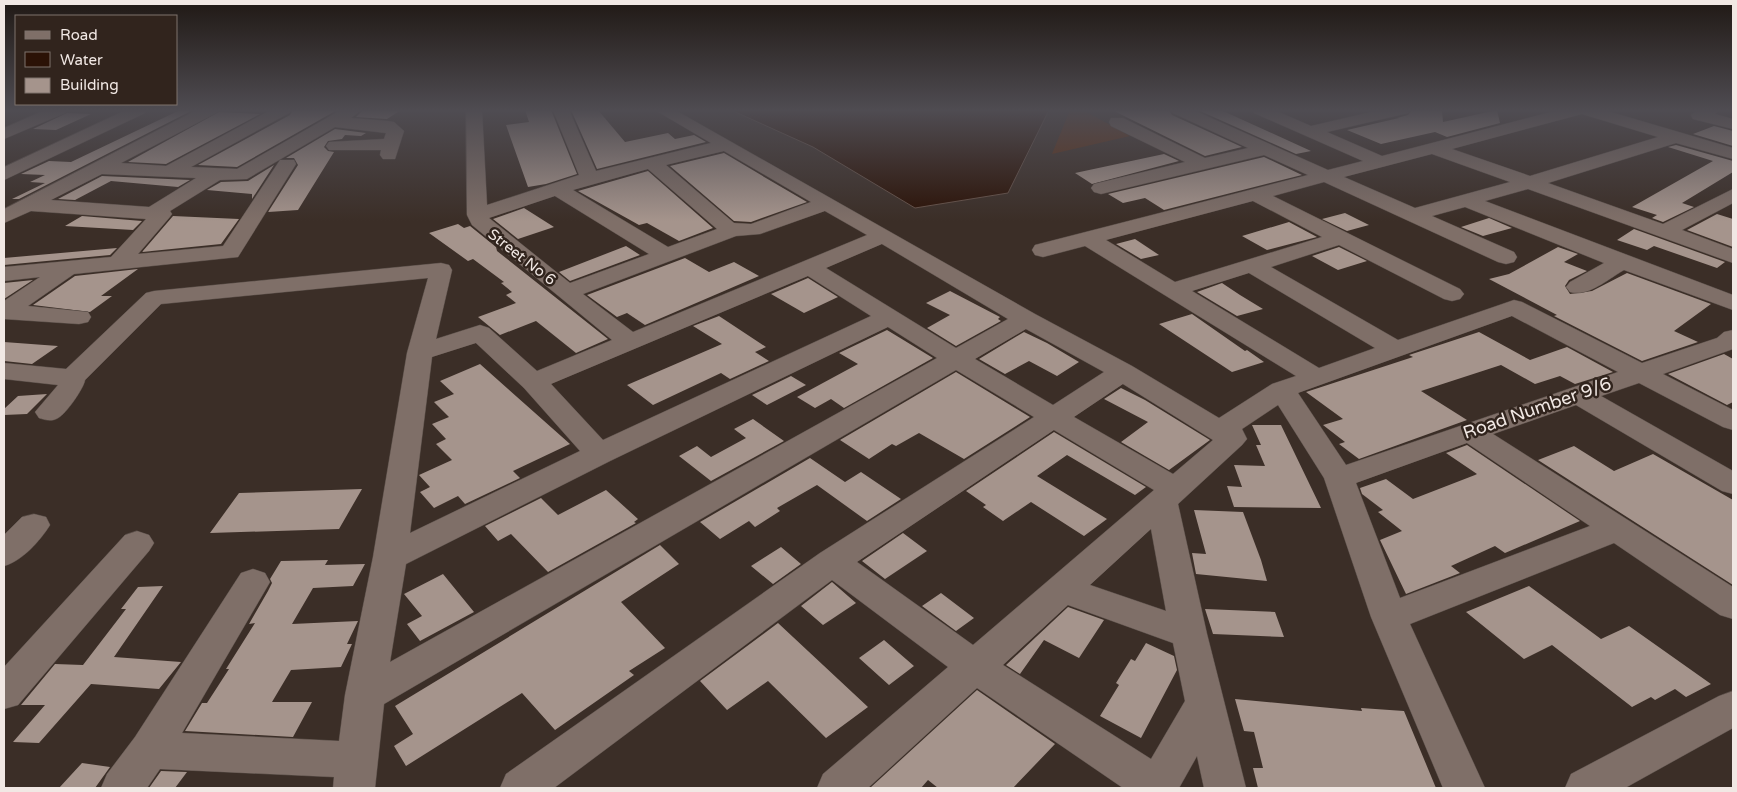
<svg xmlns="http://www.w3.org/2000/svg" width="1737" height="792" viewBox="0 0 1737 792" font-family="'Varela Round',sans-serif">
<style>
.green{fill:#5f2d11}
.water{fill:#2b1206;stroke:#665249}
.building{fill:#a5948c}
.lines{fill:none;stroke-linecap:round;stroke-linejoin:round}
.minor-casing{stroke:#584d47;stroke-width:1}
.minor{fill:#7f6f68;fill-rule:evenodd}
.labels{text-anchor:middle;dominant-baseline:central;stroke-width:5;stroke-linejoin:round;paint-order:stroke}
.far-street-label{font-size:15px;fill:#f1e8e4;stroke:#31241d}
.street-label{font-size:18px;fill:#f1e8e4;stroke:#31241d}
</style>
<rect width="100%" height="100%" fill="#3b2e27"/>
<path class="green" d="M1070,110H1083L1130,136L1052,154Z"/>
<path class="water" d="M731,110H1049L1008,193L915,208L813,147Z"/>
<path class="building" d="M180,110L191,111L19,199H12L45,183L30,182L45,175L21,174L49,161L71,162Z
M293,110H337L237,167L198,165L290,115Z
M363,110H401L387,119L356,117Z
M525,110H551L577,174L546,184L528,187L506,125L529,122Z
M571,110H598L625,142L668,133L675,139L694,135L706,142L597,169Z
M1112,110H1169L1172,115L1242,147L1205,156Z
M1198,110H1221L1311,151L1296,154Z
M1412,110H1442L1443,122L1497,110L1500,123L1447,137L1435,132L1381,144L1347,130L1399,118H1397L1408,115Z
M219,112L260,114L166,164L128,162Z
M67,113L91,114L56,130L33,129Z
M1714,126L1733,131V146L1693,134Z
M335,129L366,133L361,136L345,135L342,139L328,141L324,147L328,151L334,152L298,210L268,212L298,165L294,158H286Z
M1676,145L1733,161V172L1682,203L1694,207L1663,222L1652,218L1657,215L1632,207L1713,161L1668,147Z
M724,153L771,181L807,202L751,222L734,221L670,166Z
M1164,154L1179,161L1092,184L1075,173Z
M1264,157L1302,175L1164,210L1145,198L1123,203L1108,194Z
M274,165L252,199V194L207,190L221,182L248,181Z
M648,171L713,228L679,241L647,223L639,225L578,191Z
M102,176L190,180L178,187L111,181L75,200L58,199Z
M524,208L554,227L518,239L493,219Z
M1345,213L1369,225L1347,231L1322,219Z
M1717,214L1733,219V247L1687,230Z
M82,216L142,221L133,230L65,226Z
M173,216L239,219L221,244L142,252Z
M1489,218L1512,228L1483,236L1461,227Z
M1289,222L1317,237L1267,250L1242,236Z
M458,224L464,228L470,226L496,247L497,251L608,339L576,353L536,321L500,335L478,317L516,303L506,295L512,292L501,283L504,282L473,259L468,261L429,233Z
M1634,229L1725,262L1717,268L1654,246L1647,250L1617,240Z
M1135,239L1159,255L1141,259L1116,244Z
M626,246L640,255L570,281L559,272Z
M1339,247L1367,261L1338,270L1312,256Z
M1558,247L1578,254L1564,262L1587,271L1569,280L1565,286L1570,294L1592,291L1627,273L1711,304L1674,331L1698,342L1642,361L1554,316L1557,315L1489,279L1509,274Z
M117,248L110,255L4,265V258Z
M685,258L709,272L734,262L759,276L645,325L627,313L617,317L587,295Z
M138,269L101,296H112L90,312L33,305L75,276Z
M808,278L838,297L804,313L771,294Z
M33,280L4,299V283Z
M1222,283L1240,295L1263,309L1237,316L1197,292Z
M950,291L1000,317L998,319L1001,321L956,346L927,328L950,315L926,303Z
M1192,314L1245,351L1247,350L1264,362L1232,372L1159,324Z
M719,316L766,347L755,352L769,361L730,379L721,373L653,405L627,385L722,344L693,326Z
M887,330L933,358L844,408L831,399L815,408L797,397L858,364L839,353Z
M1024,332L1047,343L1079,362L1057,376L1029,361L1005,374L979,359Z
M1479,332L1530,360L1567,347L1613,372L1575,384L1560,376L1535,384L1501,365L1421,391L1467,420L1359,459L1339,444L1345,442L1323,425L1343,419L1306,392L1413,357L1409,355Z
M4,342L58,346L32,364L4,361Z
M1724,354L1733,359V402L1727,405L1668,374Z
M480,364L570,444L513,471L520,478L465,504L458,496L434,508L420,492L430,487L419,475L452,460L436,444L446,439L432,424L449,417L434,402L454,394L440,381Z
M956,372L1030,417L964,459L919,433L896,446L892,444L869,459L840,440Z
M791,376L806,385L767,405L752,395Z
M1121,388L1145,400L1210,440L1169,470L1121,442L1148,422L1104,399Z
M47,394L27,414L4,415V409L18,396Z
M753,419L784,441L711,481L679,456L697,446L711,457L746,438L734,429Z
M1252,425H1281L1321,508L1234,507L1227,486L1242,487L1234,465L1265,466L1256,445H1261Z
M1054,432L1146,487L1135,495L1067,455L1037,476L1107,519L1084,536L1031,502L1003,521L983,507L986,505L966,491Z
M1467,445L1580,521L1505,553L1495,546L1451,566L1460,573L1406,594L1380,540L1402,531L1378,512L1383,510L1362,494L1360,488L1386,479L1413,499L1475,475L1477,474L1446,453Z
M1574,446L1614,471L1653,454L1733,500V585L1538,460Z
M810,458L845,482L861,472L901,499L867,521L817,485L777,508L780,511L755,527L749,521L720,539L700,522Z
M362,489L339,529L210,533L239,493Z
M606,490L638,519L634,522L636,523L548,572L511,534L498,541L485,526L541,498L558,515Z
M1194,510L1243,512L1261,560L1267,581L1196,574L1192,553L1206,554Z
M903,533L927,551L885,579L862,561Z
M660,545L679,564L621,602L665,648L629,671L634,675L555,730L522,693L406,766L394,746L413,734L395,706Z
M781,547L801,564L773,584L751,566Z
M328,560L325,565L365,564L353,586L313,588L292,624L358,621L347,644H352L341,667L291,670L272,702H312L293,737L185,731L202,703H207L229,669H226L255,623L249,624L268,591L272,583L270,579L281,561Z
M443,574L474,612L420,641L407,624L422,616L404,594Z
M832,582L856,603L823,625L801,606Z
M163,586L114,657L181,662L159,689L91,684L39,743L13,742L45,705H21L55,664L83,665L126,609H121L138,587Z
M1529,586L1601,639L1629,626L1711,684L1686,697L1675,689L1655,700L1651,697L1632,707L1552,645L1524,659L1466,612Z
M941,593L974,618L956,631L922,606Z
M1068,607L1104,620L1079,658L1044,640L1020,674L1006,665Z
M1205,609L1275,612L1284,637L1213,634Z
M778,623L868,707L826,738L768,681L727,710L700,681Z
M884,640L914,666L889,685L859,658Z
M1146,643L1174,656L1177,670L1141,738L1100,716L1119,685L1116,683L1131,659L1135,661Z
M977,690L1055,744L1013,788H938L928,780L921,788H870Z
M1235,699L1362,711L1361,708L1404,711L1436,788H1258L1253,768H1263L1254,732L1244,731Z
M82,763L110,767L95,788H59Z
M161,771L187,772L175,788H149Z"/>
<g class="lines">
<g class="minor-casing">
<path id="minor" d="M45,110H67L65,113L4,139V128Z
M126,110H147L145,113L4,180V167Z
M197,110H218L216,113L121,163L166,166L271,110H291L289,113L191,167L237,169L341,110H361L351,118L388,121L394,122L404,131L395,159H383L380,155L381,150H329L326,146L329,142L384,139L386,133L335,127L247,179L220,180L170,211L172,214L169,218L138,254L223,246L280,160H294L296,164L238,257L74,274L28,306L88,312L91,317L88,322L79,324L4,319V301L40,277L4,281V267L111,257L146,219L31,211L4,223V209ZM102,174L196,178L149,207L51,200Z
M466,110H482L487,205L579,175L553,110H569L596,171L711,143L655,110H675L1035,314L1132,366L1219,418L1272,384L1296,376L1085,246L1043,257L1035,255L1032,250L1035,245L1308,175L1264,155L1101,194L1094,192L1091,188L1094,184L1185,162L1111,126L1109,122L1111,118H1123L1205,158L1248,148L1173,113L1171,110H1193L1328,170L1363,161L1254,113L1252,110H1274L1311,126L1380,110H1410L1408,113L1327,132L1382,156L1559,110H1604L1733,148V159L1676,143L1548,183L1663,224L1733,189V203L1682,230L1733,249V263L1528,189L1485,201L1733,295V310L1624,270C1608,279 1589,297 1570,292L1566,287L1570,282L1604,263L1465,207L1432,216L1514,252L1517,257L1514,262L1506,264L1498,262L1324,182L1273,196L1460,289L1464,294L1460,299L1452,301L1444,299L1339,245L1271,267L1398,340L1514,300L1522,302L1642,363L1717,338L1724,332L1733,330V349L1663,374L1733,410V430L1723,427L1639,383L1601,396L1733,471V494L1722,491L1576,405L1493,434L1733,587V619L1720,615L1614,543L1410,624L1485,788H1443L1371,617L1324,478L1278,405L1242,429L1247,439L1242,445L1178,504L1207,634L1246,788H1204L1197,756L1179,788H1123L977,688L868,788H817L823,774L948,667L832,580L554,788H500L506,774L820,553L1034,417L956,370L384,704L375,788H333L334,777L160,769L147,788H101L107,774L135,737L241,573L253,569L265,573L270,582L182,733L339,741L345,695L373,557L407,353L428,278L161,304L85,380C84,388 66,414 58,418C52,422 45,420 39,418L35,412L58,385L4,379V363L66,369L146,293L154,291L441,263L449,265L452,270L436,339L480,325L489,328L537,371L612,340L472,225L467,215ZM1582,114L1658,137L1530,176L1452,149ZM724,151L811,202L751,224L734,223L666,165ZM1432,154L1510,182L1415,208L1344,177ZM648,169L717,229L668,247L573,190ZM555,196L649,254L570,283L489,218ZM1253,201L1322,237L1175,282L1106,240ZM825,211L867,235L633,332L583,294L736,236L760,234ZM882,244L1008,319L956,348L826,268ZM1249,273L1375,348L1319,368L1192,291ZM808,276L871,316L603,440L551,384ZM1512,316L1618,372L1346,465L1298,393ZM888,327L937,358L390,662L406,564L610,461ZM1026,329L1104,372L1053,405L975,359ZM476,343L524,388L580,451L410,533L432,357ZM1123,384L1213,440L1173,474L1074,417ZM1054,430L1154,490L973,645L857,562ZM1467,443L1590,526L1400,598L1356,483ZM1151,529L1166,611L1090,585ZM1068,605L1173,643L1185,701L1151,759L1003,665Z
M1697,110H1719L1715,114L1733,119V129L1693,119L1691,115Z
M34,514L46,517L50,525C40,541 22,561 4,566V535L22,517Z
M137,531L149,535L154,543L149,551L18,705L4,709V667L125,535Z
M1733,691V728L1625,788H1565L1571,774L1719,696Z"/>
</g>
<use href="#minor" class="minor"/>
</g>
<linearGradient id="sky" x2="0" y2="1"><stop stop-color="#201915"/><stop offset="0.5" stop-color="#4f4c52"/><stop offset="1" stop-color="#4f4c52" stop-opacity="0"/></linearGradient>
<rect width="1737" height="221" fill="url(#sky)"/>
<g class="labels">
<g class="far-street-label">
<text transform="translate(522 257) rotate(38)">Street No 6</text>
</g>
<g class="street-label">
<text transform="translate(1537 408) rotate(-19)">Road Number 9/6</text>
</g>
</g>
<rect width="1737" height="792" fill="none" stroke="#f1e8e4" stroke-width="10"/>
<rect x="15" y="15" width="162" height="90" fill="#31241d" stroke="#7e726d"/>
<rect x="25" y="31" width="25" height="8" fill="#7f6f68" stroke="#7e726d"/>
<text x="60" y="40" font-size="15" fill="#f1e8e4">Road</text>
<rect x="25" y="52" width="25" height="15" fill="#2b1206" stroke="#7e726d"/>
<text x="60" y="65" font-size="15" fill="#f1e8e4">Water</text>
<rect x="25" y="78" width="25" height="15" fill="#a5948c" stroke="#7e726d"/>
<text x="60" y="90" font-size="15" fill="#f1e8e4">Building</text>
</svg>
